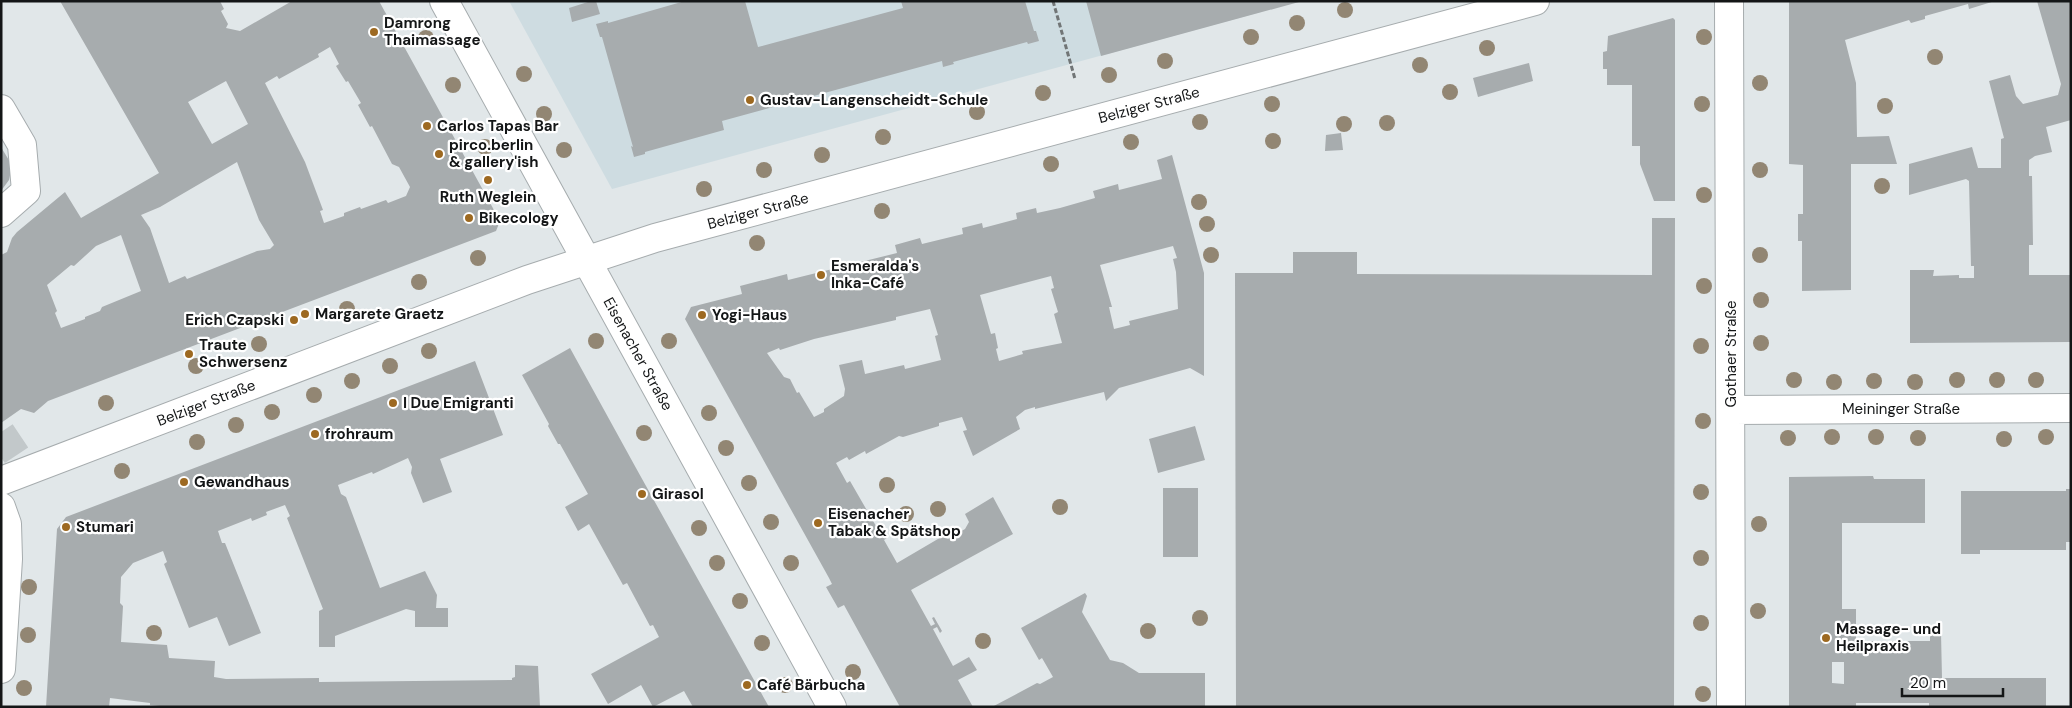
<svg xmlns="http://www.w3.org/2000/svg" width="2072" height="708" viewBox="0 0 2072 708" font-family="'DM Sans',sans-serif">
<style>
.built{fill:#cedce1}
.building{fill:#a7acae;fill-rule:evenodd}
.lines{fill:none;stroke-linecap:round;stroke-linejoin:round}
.minor-tunnel{stroke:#c2c8ca;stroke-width:28;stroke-dasharray:28 14;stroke-linecap:butt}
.minor-casing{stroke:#a6acae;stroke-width:30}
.path{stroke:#717576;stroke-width:3;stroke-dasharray:5 2.5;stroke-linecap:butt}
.minor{stroke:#fff;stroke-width:28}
.tree{fill:#928673}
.poi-dot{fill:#9d6921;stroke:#fff;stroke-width:2}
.labels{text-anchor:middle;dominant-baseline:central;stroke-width:4.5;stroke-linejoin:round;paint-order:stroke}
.poi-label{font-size:15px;font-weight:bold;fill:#141617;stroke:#fff;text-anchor:start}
.street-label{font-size:15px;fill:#141617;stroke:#fff}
</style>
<rect width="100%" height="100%" fill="#e1e7e9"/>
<path class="built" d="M509,1H1258L1261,12L612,189Z"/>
<path class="building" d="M60,1H220L224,9L221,11L228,24L226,28L240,31L292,1H379L500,221L496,231L48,401L34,413L21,409L1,423V255L7,252L12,238L17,232L65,192L81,218L159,173ZM330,47L339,64L336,66L346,82L348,81L361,103L358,105L370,127L372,126L392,164L399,167L410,187L406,196L388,203L386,200L361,209L360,207L344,213V216L324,223L320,211L323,210L305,162L265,83L277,76L279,79L319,57L318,54ZM226,81L248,124L212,144L188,102ZM237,162L259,220L274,245L270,249L257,251L187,279L185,276L169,283L150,228L141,215L160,207ZM121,235L141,291L102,307L100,311L85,317V319L61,328L55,313L57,311L47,285L71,265L74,266L96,246Z
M591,1H596L600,14L572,22L569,8Z
M685,1H745L758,47L903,8L901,1H1025L1034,31H1036L1039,41L1028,44L1027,42L953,62L954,64L943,67L942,61L722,121L724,130L645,152V154L634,157L631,146L633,147L602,37H600L596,24L608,21V23Z
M1086,1H1298L1299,2L1101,56Z
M1789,1H1995L1969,9L1968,4L1925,16V19L1911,23L1909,20L1845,40L1856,83L1857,137L1889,136L1897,164H1851V290L1802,291V241H1798V214H1803V165L1789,164Z
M2037,1H2071V120L2046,127L2052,152L2035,156L2029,160V176H2032L2033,245H2029V275H2071V342L1910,343V270H1934L1933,276L1959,275V278H1974V266H1971L1969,181L1966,179L1909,195V164L1972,147L1978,168H2001V139L2004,138L1989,81L2010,75L2016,96L2023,104L2058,95L2061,84Z
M1673,18L1675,20V201H1654L1640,164V146H1632V85H1607V69H1603V52L1607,51L1608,36Z
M1529,63L1533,81L1478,97L1473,78Z
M1341,133L1343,150L1325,151L1326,135Z
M1,147L10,162L11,170L9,180L1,191Z
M1172,155L1204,273V376L1190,368L1119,388L1106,401L1104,392L1035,409V407L1025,410L1016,417L1020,429L973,456L963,431L967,430L962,417L939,423V426L903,437L899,436L866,454L865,451L849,460L847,457L836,463L847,483L850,481L880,533L883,531L887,538L884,540L897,563L943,536L948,539L965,529L969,522L965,514L993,497L1013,534L911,590L931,626L935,624L932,618L934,617L942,631L940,633L937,627L933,629L953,666L969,657L977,670L958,680L973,707H900L844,605L838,608L826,587L832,584L829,578L685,319L691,307L742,294L740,286L787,274L788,280L897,253L895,245L920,238L922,244L963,234L962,228L982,223L983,228L1017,219L1016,213L1036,208L1037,213L1060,208L1095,198L1093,191L1118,184L1119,190L1162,179L1157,160ZM1173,246L1177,258L1173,259L1176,272L1178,309L1129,321L1130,325L1114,329L1109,307H1112L1100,265ZM1051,276L1054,288L1051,289L1058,312L1054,314L1062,343L1022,351L1023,354L999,361L996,349L998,348L995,333L991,334L980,295ZM930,309L938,335L935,336L941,360L905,369L904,365L865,374L862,360L839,365L845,389L844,396L824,409V412L814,417L799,392L797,393L790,379L784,377L767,353L779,348L780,350L814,339L896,320V317Z
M1652,218H1675L1674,707H1236L1235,273H1293V252H1357V274L1652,275Z
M570,348L636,468L769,707H693L684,691L653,707L641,685L608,704L591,674L659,637L653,625L650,626L627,583L623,585L589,524L578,531L565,507L588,494L560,444H558L548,426L549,424L522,375Z
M475,361L503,435L440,459L452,492L423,503L411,473L412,467L408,458L373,474L372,472L338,485L341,494L346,497L380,588L425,571L437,595L436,608H448V627H415V611L406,609L335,636V647H319V611L323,609L287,518L290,516L285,505L266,512L267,515L252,521L251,518L218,531L222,543H225L261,633L229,646L217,617L189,628L164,564L167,562L163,551L133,563L121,577L120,603L123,606L121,642L167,645L169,658L215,661L214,677L226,679L319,678V682L512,680V678L515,677V665L538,666L540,707H169L150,705V703L110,698L109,707H46L57,529L66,517Z
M1195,426L1205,460L1158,473L1149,439Z
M1873,476L1874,479H1925V523H1842V609H1856V641H1930V631L1941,633L1942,678H2046V707H1929V703H1856V707H1789V477ZM1832,662H1844V684L1832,683Z
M1163,488H1198V557H1163Z
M2066,489H2071V542H2066V550H1980V554H1961V491H2066Z
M1085,593L1087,596L1082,612L1110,660L1123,663L1139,673H1205V707H992L1037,683L1040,684L1053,677L1042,658L1039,660L1021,628Z"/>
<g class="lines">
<path class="minor-tunnel" d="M1,432L27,471"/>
<g class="minor-casing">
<path id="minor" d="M444,1L832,707
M1729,1L1731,707
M1,109L22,145L26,191L1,213
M1732,410L2071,408
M1,481L527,280L655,238L1535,1
M1,507L7,524L8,559L1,669"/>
</g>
<path class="path" d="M1053,1L1075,79"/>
<use href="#minor" class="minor"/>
</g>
<g class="tree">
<circle cx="1345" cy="10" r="8"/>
<circle cx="1297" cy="23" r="8"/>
<circle cx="1251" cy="37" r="8"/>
<circle cx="1704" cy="37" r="8"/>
<circle cx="426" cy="38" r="8"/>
<circle cx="1487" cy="48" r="8"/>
<circle cx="1935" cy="57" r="8"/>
<circle cx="1165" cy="61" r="8"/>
<circle cx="1420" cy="65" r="8"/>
<circle cx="524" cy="74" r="8"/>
<circle cx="1109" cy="75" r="8"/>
<circle cx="1760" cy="83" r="8"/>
<circle cx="453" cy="85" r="8"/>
<circle cx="1450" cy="92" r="8"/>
<circle cx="1043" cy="93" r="8"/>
<circle cx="1272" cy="104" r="8"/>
<circle cx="1702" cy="104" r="8"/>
<circle cx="1885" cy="106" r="8"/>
<circle cx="977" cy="112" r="8"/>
<circle cx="544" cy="114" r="8"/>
<circle cx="1200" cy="122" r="8"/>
<circle cx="1387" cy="123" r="8"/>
<circle cx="1344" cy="124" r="8"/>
<circle cx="883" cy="137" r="8"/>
<circle cx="1273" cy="141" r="8"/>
<circle cx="1131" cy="142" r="8"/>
<circle cx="485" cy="147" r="8"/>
<circle cx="564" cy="150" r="8"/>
<circle cx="822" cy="155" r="8"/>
<circle cx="1051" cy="164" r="8"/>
<circle cx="764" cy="170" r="8"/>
<circle cx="1760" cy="170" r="8"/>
<circle cx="1882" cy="186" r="8"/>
<circle cx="704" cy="189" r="8"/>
<circle cx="1704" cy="195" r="8"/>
<circle cx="1199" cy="202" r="8"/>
<circle cx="882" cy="211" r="8"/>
<circle cx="1207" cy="224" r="8"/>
<circle cx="757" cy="243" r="8"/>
<circle cx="1211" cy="255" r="8"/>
<circle cx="1760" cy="255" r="8"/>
<circle cx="478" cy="258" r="8"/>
<circle cx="419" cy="282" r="8"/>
<circle cx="1704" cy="286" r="8"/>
<circle cx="1761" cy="300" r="8"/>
<circle cx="347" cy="309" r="8"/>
<circle cx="596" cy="341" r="8"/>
<circle cx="669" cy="341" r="8"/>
<circle cx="1761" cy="343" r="8"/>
<circle cx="259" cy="344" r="8"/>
<circle cx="1701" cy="346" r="8"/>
<circle cx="429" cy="351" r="8"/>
<circle cx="196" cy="366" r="8"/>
<circle cx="390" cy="366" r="8"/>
<circle cx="1794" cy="380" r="8"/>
<circle cx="1957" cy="380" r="8"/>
<circle cx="1997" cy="380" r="8"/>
<circle cx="2036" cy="380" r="8"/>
<circle cx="352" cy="381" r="8"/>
<circle cx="1874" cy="381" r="8"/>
<circle cx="1834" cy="382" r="8"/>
<circle cx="1915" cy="382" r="8"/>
<circle cx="314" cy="395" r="8"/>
<circle cx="106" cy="403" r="8"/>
<circle cx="272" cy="412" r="8"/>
<circle cx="709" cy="413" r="8"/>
<circle cx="1703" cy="421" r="8"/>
<circle cx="236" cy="425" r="8"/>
<circle cx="644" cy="433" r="8"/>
<circle cx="1832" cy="437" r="8"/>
<circle cx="1876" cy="437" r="8"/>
<circle cx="2046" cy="437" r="8"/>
<circle cx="1788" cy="438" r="8"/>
<circle cx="1918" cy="438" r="8"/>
<circle cx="2004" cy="439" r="8"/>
<circle cx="197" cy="442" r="8"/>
<circle cx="726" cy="448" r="8"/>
<circle cx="122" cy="471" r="8"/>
<circle cx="749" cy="483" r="8"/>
<circle cx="887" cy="485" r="8"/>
<circle cx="1701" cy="492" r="8"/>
<circle cx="1060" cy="507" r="8"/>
<circle cx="938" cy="509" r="8"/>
<circle cx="906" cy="514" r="8"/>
<circle cx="771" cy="522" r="8"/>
<circle cx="1759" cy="524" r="8"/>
<circle cx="699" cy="528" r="8"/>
<circle cx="1701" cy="558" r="8"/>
<circle cx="717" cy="563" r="8"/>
<circle cx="791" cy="563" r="8"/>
<circle cx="29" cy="587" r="8"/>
<circle cx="740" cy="601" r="8"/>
<circle cx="1758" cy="611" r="8"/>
<circle cx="1200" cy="618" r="8"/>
<circle cx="1701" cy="623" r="8"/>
<circle cx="1148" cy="631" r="8"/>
<circle cx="154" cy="633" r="8"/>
<circle cx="28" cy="635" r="8"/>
<circle cx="983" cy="641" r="8"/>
<circle cx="762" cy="643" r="8"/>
<circle cx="853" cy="672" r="8"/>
<circle cx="785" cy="685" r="8"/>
<circle cx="24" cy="688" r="8"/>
<circle cx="1703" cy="694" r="8"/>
</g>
<g class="poi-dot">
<circle cx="374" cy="32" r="5"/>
<circle cx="750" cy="100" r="5"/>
<circle cx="427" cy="126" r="5"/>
<circle cx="439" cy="154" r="5"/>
<circle cx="488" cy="180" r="5"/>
<circle cx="469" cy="218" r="5"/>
<circle cx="821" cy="275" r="5"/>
<circle cx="305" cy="314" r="5"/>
<circle cx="702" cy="315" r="5"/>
<circle cx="294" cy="320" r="5"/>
<circle cx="189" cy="354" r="5"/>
<circle cx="393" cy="403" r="5"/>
<circle cx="315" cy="434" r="5"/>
<circle cx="184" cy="482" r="5"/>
<circle cx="642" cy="494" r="5"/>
<circle cx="818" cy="523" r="5"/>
<circle cx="66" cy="527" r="5"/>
<circle cx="1826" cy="638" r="5"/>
<circle cx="747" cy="685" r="5"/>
</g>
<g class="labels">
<g class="poi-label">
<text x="384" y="23">Damrong<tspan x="384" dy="17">Thaimassage</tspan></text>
<text x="760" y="100">Gustav-Langenscheidt-Schule</text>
<text x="437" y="126">Carlos Tapas Bar</text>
<text x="449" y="145">pirco.berlin<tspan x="449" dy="17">&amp; gallery'ish</tspan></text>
<text x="488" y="197" text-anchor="middle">Ruth Weglein</text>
<text x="479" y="218">Bikecology</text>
<text x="831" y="266">Esmeralda's<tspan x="831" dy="17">Inka-Café</tspan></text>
<text x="315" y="314">Margarete Graetz</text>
<text x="712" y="315">Yogi-Haus</text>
<text x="284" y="320" text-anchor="end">Erich Czapski</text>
<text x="199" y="345">Traute<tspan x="199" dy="17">Schwersenz</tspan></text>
<text x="403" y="403">I Due Emigranti</text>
<text x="325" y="434">frohraum</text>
<text x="194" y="482">Gewandhaus</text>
<text x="652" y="494">Girasol</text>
<text x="828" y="514">Eisenacher<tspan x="828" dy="17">Tabak &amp; Spätshop</tspan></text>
<text x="76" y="527">Stumari</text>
<text x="1836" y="629">Massage- und<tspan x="1836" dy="17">Heilpraxis</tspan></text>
<text x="757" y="685">Café Bärbucha</text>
</g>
<g class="street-label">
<text transform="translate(1149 105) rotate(-15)">Belziger Straße</text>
<text transform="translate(758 211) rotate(-15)">Belziger Straße</text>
<text transform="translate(638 354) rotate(61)">Eisenacher Straße</text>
<text transform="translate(1731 354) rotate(-90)">Gothaer Straße</text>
<text transform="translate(206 403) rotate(-21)">Belziger Straße</text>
<text x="1901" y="409">Meininger Straße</text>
</g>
</g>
<rect width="2072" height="708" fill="none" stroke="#141617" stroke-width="5"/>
<path d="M1902 688v8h101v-8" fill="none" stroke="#141617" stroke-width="2.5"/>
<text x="1910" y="688" font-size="15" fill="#141617" stroke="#ffffff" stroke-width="4" paint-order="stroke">20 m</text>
</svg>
